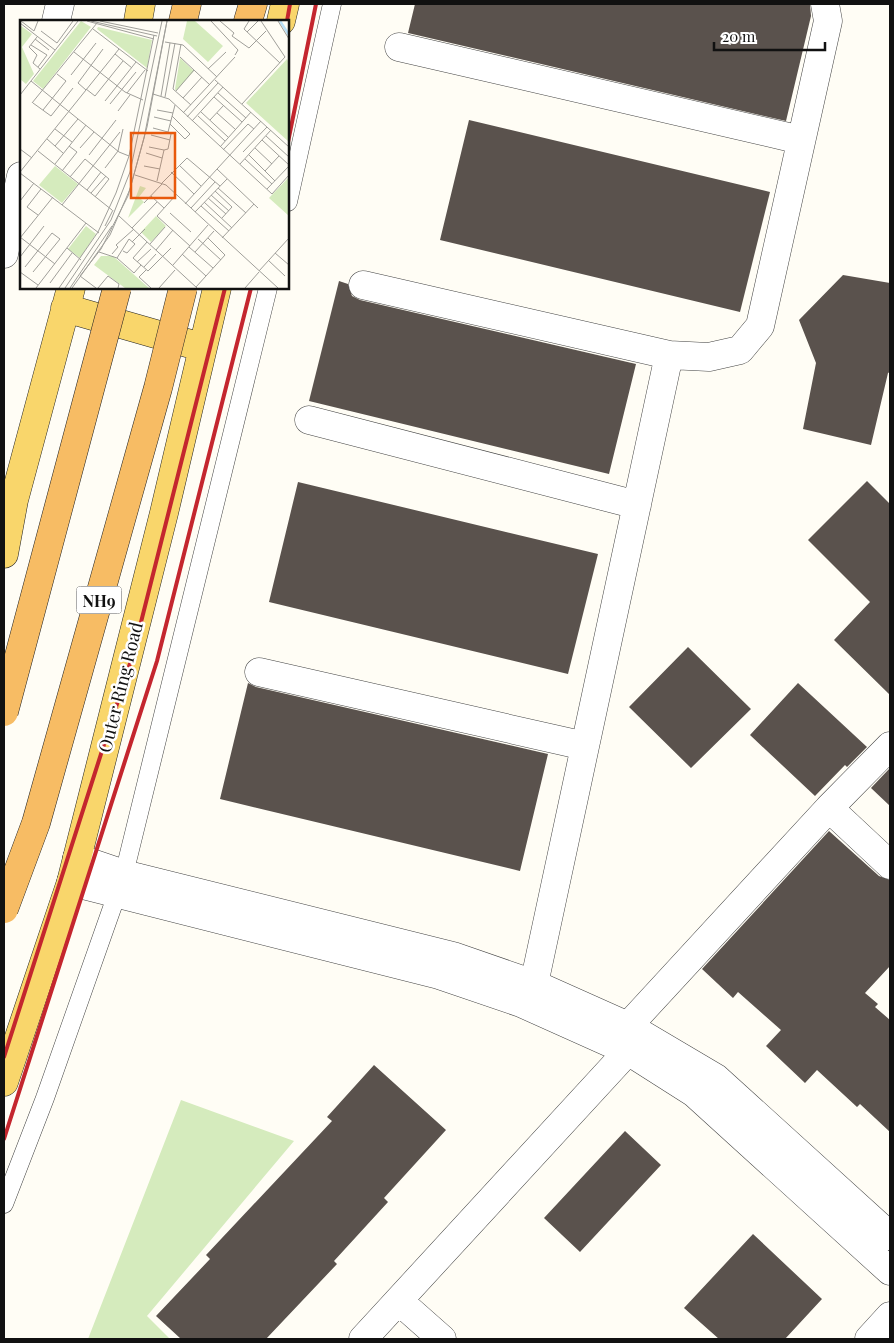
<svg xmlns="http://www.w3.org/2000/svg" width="894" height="1343" viewBox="0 0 894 1343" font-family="'Playfair Display',serif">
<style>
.green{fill:#d5ebbd}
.building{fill:#5a524d}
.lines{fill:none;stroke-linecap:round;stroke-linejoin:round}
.service-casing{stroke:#444;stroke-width:19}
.minor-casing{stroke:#444;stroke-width:29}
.primary-casing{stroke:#222;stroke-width:29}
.trunk-casing{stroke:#222;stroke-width:29}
.service{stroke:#fff;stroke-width:18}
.minor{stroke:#fff;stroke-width:28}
.primary{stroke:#f9d66b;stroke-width:28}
.trunk{stroke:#f7bc64;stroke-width:28}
.rail{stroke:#c4262e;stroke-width:4}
.trunk-bridge-casing{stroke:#222;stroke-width:29;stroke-linecap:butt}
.trunk-bridge{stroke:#f7bc64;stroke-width:28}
.labels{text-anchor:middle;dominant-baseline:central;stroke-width:5;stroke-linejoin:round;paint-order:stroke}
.shield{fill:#fff;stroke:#585858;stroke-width:1}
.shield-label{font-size:16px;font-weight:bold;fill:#111}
.street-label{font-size:18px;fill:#111;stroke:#fff}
.inset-river{fill:none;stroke:#b9e0f7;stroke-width:2.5}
.inset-road{fill:none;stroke:#a09f9a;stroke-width:1}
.view{fill:#e8590c;fill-opacity:0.15;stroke:#e8590c;stroke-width:2.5}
.inset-edge{fill:none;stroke:#111;stroke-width:2.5}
</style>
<rect width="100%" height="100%" fill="#fffdf5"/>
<path class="green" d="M181,1100L294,1141L147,1316L170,1339H88Z"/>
<path class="building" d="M415,4H810L811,16L786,121L408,33Z
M469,120L770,192L740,312L440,240Z
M843,275L890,283V372L888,373L871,445L803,429L816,363L799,320Z
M339,281L348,284L352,296L360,300L636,364L609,474L309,401Z
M867,481L890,504V695L834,640L870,602L808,540Z
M298,482L598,554L568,674L269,602Z
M688,647L751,709L691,768L629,707Z
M248,683L256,687L548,754L520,871L220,799Z
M798,683L867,747L847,767L845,765L815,796L750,735Z
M890,768V806L871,788Z
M829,831L879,876L890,880V966L865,993L878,1004L875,1007L890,1020V1132L860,1104L857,1107L817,1070L805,1083L766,1046L781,1030L738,992L733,998L702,969Z
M374,1065L446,1130L384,1198L388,1202L334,1261L337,1264L266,1339H181L156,1316L210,1259L206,1255L332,1121L327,1117Z
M625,1131L661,1165L580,1252L544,1218Z
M753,1234L822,1299L785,1339H719L684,1308Z"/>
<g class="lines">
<g class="service-casing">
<path id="service" d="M288,202L332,4
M4,1204L45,1098L124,874L268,288"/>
</g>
<g class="minor-casing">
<path id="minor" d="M56,21L60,4
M399,47L801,140
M4,254L21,176
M363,285L669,355L709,357L740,350L760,326L828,21L825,4
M309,420L637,505
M259,672L585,746
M829,808L890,865
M77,858L124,874L453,956L534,984L628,1026L716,1078L890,1236
M71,882L439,975L521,1003L628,1051L694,1093L890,1271
M534,984L669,355
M628,1026L829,808L890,746
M399,1301L442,1339
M363,1339L628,1051
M869,1339L890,1316"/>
</g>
<g class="primary-casing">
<path id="primary" d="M138,21L141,4
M281,21L285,4
M65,308L194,345
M4,554L14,500L71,288
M4,1082L71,882L164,513L217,288"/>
</g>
<g class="trunk-casing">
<path id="trunk" d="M183,21L187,4
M248,21L253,4"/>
</g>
<use href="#service" class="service"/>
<use href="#minor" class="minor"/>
<use href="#primary" class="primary"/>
<use href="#trunk" class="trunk"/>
<path class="rail" d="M287,21L290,4
M288,142L316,4
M4,1057L133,654L225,288
M4,1139L157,661L251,288"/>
<g class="trunk-bridge-casing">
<path id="trunk-bridge" d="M4,712L117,288
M4,909L36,823L158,388L183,288"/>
</g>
<use href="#trunk-bridge" class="trunk-bridge"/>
</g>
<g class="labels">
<rect class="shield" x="76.5" y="586.5" width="45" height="27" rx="4"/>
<g class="shield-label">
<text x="99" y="600">NH9</text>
</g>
<g class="street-label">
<text transform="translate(120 687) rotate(-76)">Outer Ring Road</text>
</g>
</g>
<g transform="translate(20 20)">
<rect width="269" height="269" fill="#fffdf5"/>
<path d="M61,1L71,7L23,69L13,61ZM167,1H175L203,26L188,42L163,19ZM0,5L12,14L2,27L14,54L6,64L0,59ZM78,7L132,20L127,48L77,9ZM160,38L174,51L156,71L155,69ZM267,39L269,43V122L226,83ZM35,146L58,164L42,183L19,165ZM269,157V196L249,178ZM120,166L126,168L119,177L124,182L108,198ZM136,196L146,206L131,222L121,212ZM66,206L76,214L60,238L48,229ZM81,236H93L129,268H105L74,245Z" fill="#d5ebbd"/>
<path class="inset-river" d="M260,1L269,15"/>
<path class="inset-road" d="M1,1L14,11L18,1M67,1L134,19M71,1L137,16M80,1L138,13M191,1L218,30L215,35M200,1L214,13L212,16L229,28L246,11M229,1L224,9L260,43M258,1L269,19M0,3L35,30M73,9L128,51M21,11L37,23L53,1M227,12L238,1M17,17L9,27L17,35L13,43L20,49M15,19L29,30M145,22L163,25L197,57M161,24L153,69L171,85M11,25L27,35L18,47M54,32L105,72L123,80M95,34L112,48M160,37L190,65M188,49L206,32M51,55L76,23M195,60L269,127M11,61L99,132L109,136M66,69L75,76L103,41M66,70L58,63L83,29M156,71L174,50M107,73L125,50M198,73L226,98M133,74L149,79L252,174L269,155M0,75L58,1M141,76L150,23M145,77L155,23M194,77L222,102M163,78L182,57M85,81L116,42M12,83L77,3M13,83L31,96L53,68M90,84L116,52M222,84L265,37L241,1M23,90L46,61L37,54M137,90L153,93M98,91L110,75M181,92L208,117M163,93L215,37M197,93L215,109M178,96L205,121M134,97L151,101M167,97L198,63M190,100L204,85M172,101L203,67M150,104L165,119L170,114L152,96M133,108L148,112M35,109L52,122M131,115L150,120M246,116L269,137M27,119L43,133M242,120L269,145M35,126L58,99M129,127L144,130M200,127L231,92M60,128L74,112M235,128L252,144M0,129L12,138M203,130L228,104L234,109M18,131L92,190M223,132L247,107M126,133L142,138M69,135L96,100M229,135L255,161M225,139L252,164M35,144L66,105M220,144L251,110M159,145L181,166M124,146L140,149M85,148L98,131L103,109M197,149L238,188M42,151L57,132L49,126M245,151L259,136M0,152L99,29M151,152L174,174M0,153L79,213M115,155L146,165L258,268M50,157L65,139L89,159L75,177M137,161L144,130L148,129L151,114L148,112L155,85M142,163L167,138L200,166M198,168L226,193M247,169L269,146M67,170L81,152M195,171L212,187L202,198M71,173L86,156M191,175L209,191M131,176L144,188M155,176L137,196L170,226M188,178L206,194M0,181L14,163M184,182L212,208M124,183L142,164M165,184L241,101M42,185L100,112M181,186L209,211M171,188L195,162M175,192L207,159M150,193L171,212M18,195L7,187L21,169M99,196L177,268M85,206L93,190M112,208L137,182M0,217L35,244M0,218L33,177M202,218L234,184M178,219L201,240M112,222L125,209M127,222L113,238L128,251L151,228M130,224L145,207M169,227L193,248M47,228L61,240M136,230L153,210M79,232L97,238L109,219L115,224L107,233L103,231M175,232L194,211M255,233L269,245M92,234L98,227L96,225L114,209M162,234L186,256M0,237L24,206M97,238L114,253L121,245M248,240L265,256M117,242L131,229M153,245L188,205M5,247L32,213L40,219L13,252M124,247L136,234M126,250L119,257L131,268M239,251L269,218M0,252L18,265M60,256L76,268M60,256L81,229L108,176L127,107L147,1M30,263L52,233M176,267L205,235L188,218M16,268L66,203M39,268L78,212L96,173L109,136L134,15M45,268L91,200L110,152L142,1M50,268L92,206M52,268L90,215L110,169L124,118L147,1M78,268L88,256L99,264L98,268M139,268L155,250M225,268L239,252"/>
<path class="view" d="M111,113H155V178H111Z"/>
<rect width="269" height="269" class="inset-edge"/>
</g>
<rect width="894" height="1343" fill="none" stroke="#111111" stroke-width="10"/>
<path d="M714 42v8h111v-8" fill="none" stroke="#111111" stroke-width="2.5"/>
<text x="722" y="42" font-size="15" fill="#111111" stroke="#ffffff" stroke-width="4" paint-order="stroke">20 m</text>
</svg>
